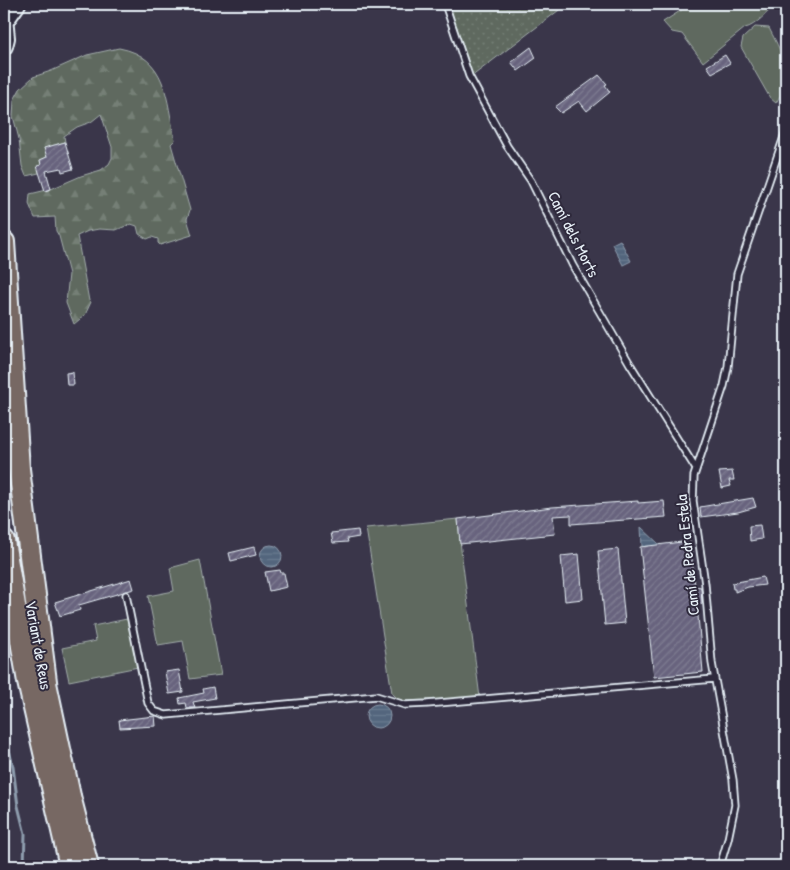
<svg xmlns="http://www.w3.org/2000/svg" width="790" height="870" viewBox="0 0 790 870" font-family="'Patrick Hand',sans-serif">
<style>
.grass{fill:url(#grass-dots);stroke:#a3adab}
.forest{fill:url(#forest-firs);stroke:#a3adab}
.garden{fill:#5e695e;stroke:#a3adab}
.water{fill:url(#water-rules);stroke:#8e9dae}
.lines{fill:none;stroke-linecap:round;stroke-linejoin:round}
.stream{stroke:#8e9dae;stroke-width:3}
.building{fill:url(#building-hatch);stroke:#e8f1f8}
.lane-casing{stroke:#e8f1f8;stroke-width:9}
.secondary-casing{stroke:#e8f1f8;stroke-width:20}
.highway-casing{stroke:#e8f1f8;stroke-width:24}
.lane{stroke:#2f2a3d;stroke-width:5.5}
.secondary{stroke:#2f2a3d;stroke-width:16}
.highway{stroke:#776864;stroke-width:20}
.labels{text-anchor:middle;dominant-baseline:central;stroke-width:4;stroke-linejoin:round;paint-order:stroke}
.street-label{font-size:16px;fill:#e8f1f8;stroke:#2f2a3d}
</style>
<defs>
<pattern id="grass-dots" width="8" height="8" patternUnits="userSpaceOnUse" patternTransform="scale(1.25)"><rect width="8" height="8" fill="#5e695e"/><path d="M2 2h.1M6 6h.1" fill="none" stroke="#757f76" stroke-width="1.8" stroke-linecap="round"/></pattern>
<pattern id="forest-firs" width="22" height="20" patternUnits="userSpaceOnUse" patternTransform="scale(1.25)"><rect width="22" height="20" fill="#5e695e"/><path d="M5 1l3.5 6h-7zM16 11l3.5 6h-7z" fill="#757f76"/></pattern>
<pattern id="water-rules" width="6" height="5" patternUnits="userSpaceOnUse" patternTransform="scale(1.25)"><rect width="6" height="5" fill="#52657d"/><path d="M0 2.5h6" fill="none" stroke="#6b7c90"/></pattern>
<pattern id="building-hatch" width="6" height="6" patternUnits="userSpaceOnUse" patternTransform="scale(1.25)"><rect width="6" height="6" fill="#68647e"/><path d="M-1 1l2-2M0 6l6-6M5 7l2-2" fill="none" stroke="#7e7b91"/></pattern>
</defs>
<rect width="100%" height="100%" fill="#3a364a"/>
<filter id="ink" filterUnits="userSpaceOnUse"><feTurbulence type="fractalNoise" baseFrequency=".02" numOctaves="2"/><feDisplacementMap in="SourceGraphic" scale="10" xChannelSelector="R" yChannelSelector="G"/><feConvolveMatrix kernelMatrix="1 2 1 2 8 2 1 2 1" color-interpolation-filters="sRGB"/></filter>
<g filter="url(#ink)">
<path class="grass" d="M448,4H567L471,77Z"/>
<path class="forest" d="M119,48C168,57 166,99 175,140L171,144L190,210L187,219L192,235L160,245L158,243V239L152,237L147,239L139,234L137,226L131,224L116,230L99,229L88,231L77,236L89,301L91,302L85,315L74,324L66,303L69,274L59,236L56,231L55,217L35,218L29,204L30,194L51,189L81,176L101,170L109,164L112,158V147L101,114L91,122L77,127L64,136L65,142L44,148L47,157L40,160L41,165L38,166L39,173L26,176L22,166L19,139L13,116L14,100L20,89L33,77L51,71L87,55Z"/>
<path class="garden" d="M691,4H776C768,11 756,26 745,28L703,62L682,34L672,32L663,22Z
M755,27L769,28C777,44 790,66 786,85C784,91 779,97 776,103L770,98L741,47L743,38Z
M458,519L461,550L480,698L400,701L392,693L366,528Z
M200,560L221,675L190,679L183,641L158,645L148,596L174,591L170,568Z
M127,619L138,667L69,681L62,648L96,641L93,626Z"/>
<path class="water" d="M620,240L631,261L623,265L612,244Z
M641,527L660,545L642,547Z
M260 556a11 11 0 1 1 22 0a11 11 0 1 1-22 0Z
M366 716a12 12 0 1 1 24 0a12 12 0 1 1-24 0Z"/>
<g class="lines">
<path class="stream" d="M4,727L13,767L18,806L25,834L24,866"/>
</g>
<path class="building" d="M531,47L536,58L518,71L511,62Z
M725,55L730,63L712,73L707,66Z
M599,75L607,84L605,85L610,92L587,111L579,101L561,113L555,107Z
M65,142L73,169L62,172L61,168L46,171L51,189L45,191L37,166L41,165L40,160L47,157L44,148Z
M73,372L74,385H67L66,373Z
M732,471L734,480H729L731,486L722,488L719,472Z
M753,498L756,507L738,512L701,517L700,507Z
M638,501V503L664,501L666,517L571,524V515L553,516L555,534L460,544L458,519L552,507Z
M760,525L762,539L750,541L749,526Z
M358,530L359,537L347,539L348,542L333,543L331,533Z
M690,541L695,586L701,587L702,604L697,605L703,672L654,677L640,547Z
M254,547L256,555L231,561L229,553Z
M618,549L625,623L605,625L598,551Z
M579,554L583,599L565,601L561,556Z
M280,570L281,573H284L287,587L269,591L265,572Z
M763,577L765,585L748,587L735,592V589H733L732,583Z
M131,579L134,589L79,605L80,610L60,616L55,602Z
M179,670L183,692L169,694L165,672Z
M213,687L215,698L193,702L195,708H187L186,703L180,704L179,698L204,693L203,689Z
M155,716L156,726L120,728L119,720Z"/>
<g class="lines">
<g class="lane-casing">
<path id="lane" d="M445,4L469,76L507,146L531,181L573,266L630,364L696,469
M126,595L148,703L154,711L166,715L376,696L405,705L427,704L714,679
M720,866L728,839L735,805L733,780L712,663L705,584L693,501L694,476L724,386L728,367L737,274L786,131"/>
</g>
<g class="secondary-casing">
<path id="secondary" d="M4,18L6,38L4,46
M5,21L17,4"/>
</g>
<g class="highway-casing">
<path id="highway" d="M4,242L19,469L48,697
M4,541L28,682L70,866
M46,683L70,796L88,866"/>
</g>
<use href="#lane" class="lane"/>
<use href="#secondary" class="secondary"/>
<use href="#highway" class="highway"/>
</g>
</g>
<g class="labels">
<g class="street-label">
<text transform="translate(574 234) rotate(63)">Camí dels Morts</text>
<text transform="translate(687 555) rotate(-96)">Camí de Pedra Estela</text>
<text transform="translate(39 645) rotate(80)">Variant de Reus</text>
</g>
</g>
<rect width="790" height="870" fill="none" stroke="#2f2a3d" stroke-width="20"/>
<rect x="10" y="10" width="770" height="850" fill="none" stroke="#e8f1f8" stroke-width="2" filter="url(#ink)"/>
</svg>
